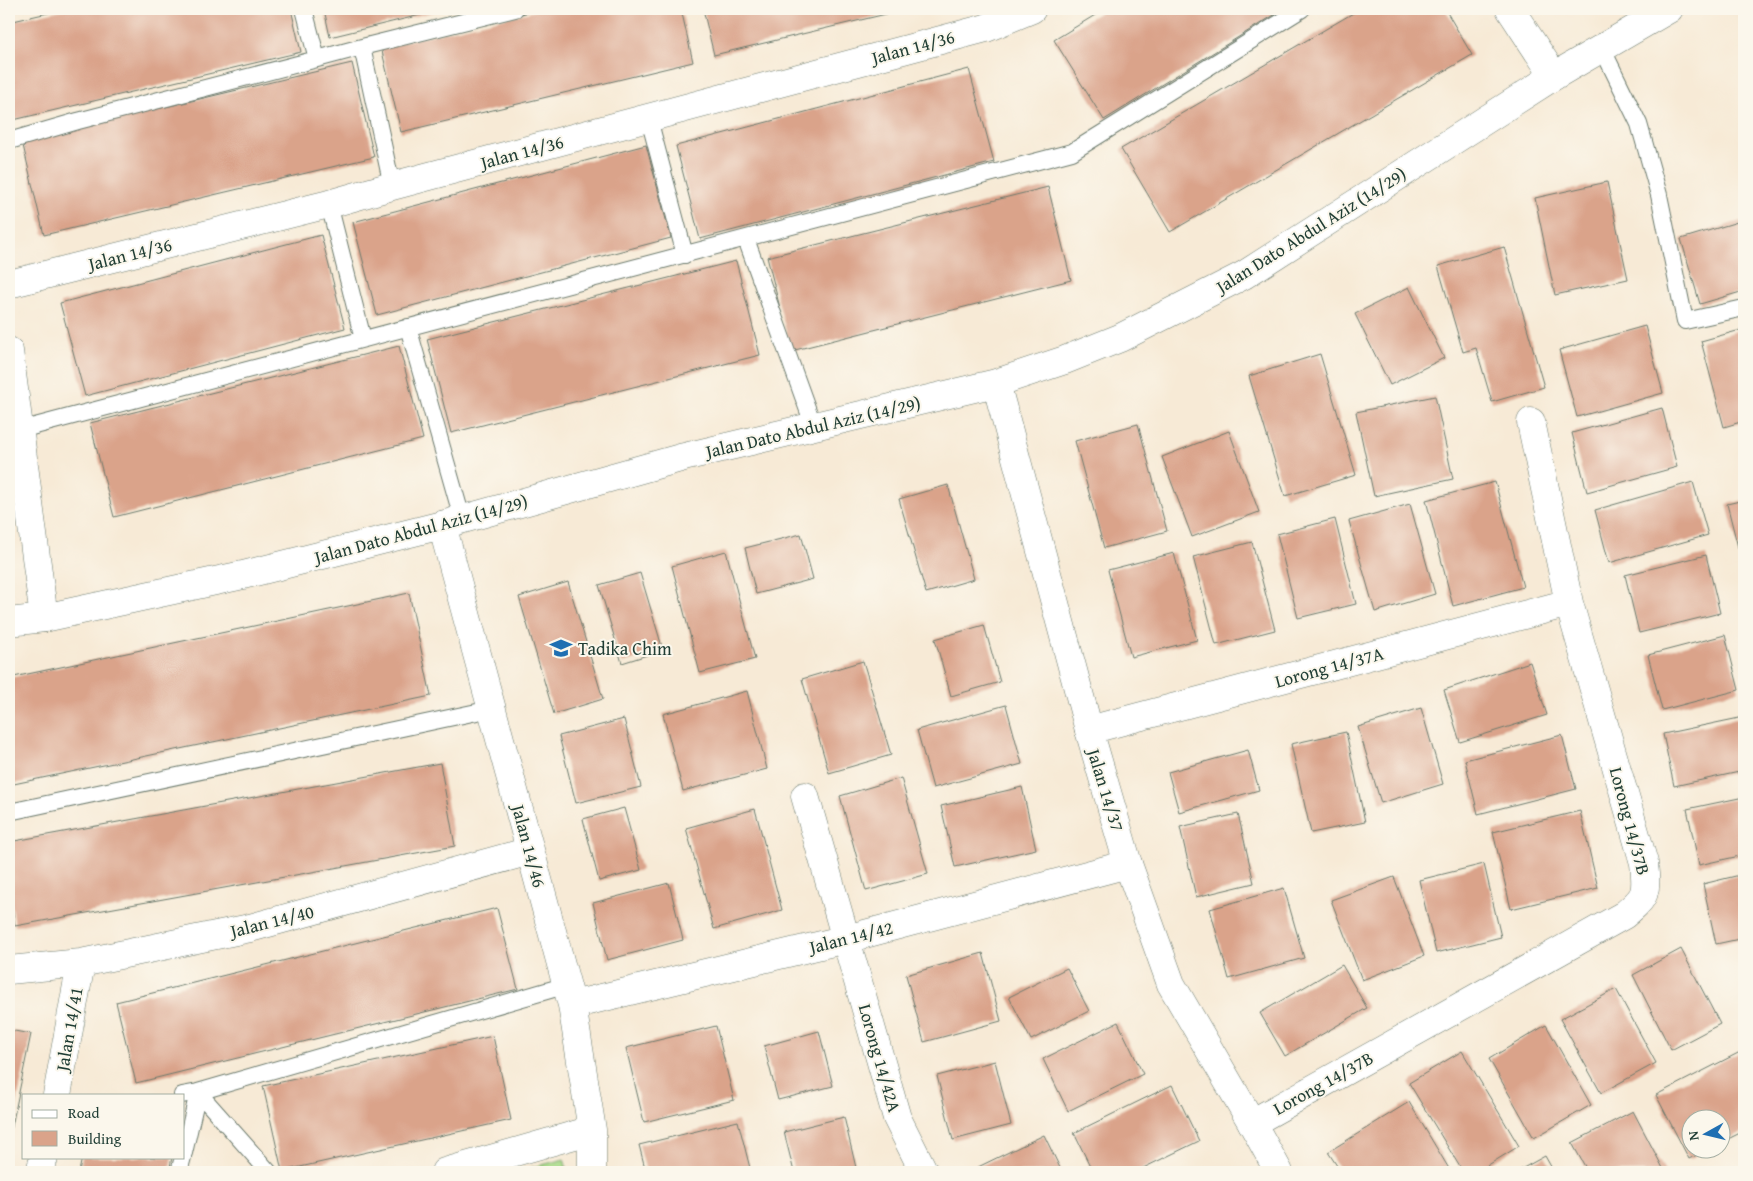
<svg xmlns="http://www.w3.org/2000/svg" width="1753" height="1181" viewBox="0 0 1753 1181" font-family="'Gentium Book Plus',serif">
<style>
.green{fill:#a9da89;stroke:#648c5e}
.building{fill:#daa38a}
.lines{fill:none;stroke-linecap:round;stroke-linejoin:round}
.service-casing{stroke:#6b7a6d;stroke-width:18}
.minor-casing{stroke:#6b7a6d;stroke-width:29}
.tertiary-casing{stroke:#6b7a6d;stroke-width:29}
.service{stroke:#fff;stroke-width:16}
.minor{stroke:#fff;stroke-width:28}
.tertiary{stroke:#fff;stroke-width:28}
.labels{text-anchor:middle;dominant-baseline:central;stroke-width:4;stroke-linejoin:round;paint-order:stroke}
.street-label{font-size:18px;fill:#1f3d34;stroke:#fbf7ec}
.poi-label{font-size:18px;fill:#1f3d34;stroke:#fbf7ec;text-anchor:start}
</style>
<rect width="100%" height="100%" fill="#fbf7ec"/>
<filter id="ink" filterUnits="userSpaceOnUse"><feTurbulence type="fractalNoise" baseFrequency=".02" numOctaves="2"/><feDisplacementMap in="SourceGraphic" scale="10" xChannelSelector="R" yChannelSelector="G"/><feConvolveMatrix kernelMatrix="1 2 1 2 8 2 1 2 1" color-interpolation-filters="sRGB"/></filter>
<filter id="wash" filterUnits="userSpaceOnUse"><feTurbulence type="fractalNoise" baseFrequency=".0096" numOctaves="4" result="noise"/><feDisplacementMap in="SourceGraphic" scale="20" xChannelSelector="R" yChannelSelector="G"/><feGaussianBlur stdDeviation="1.12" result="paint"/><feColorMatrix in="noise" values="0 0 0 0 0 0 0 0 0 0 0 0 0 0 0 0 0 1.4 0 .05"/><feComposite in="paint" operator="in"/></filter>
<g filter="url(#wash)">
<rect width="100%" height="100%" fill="#f7ead6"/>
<path class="green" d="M564,1159L568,1172H515Z"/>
<g id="blocks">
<path class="building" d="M65,9H291L301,52L9,121V22Z
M324,9H445L330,37Z
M543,9H681L693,62L401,132L381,47Z
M703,9H907L714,55Z
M1105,9H1284L1104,120L1054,40Z
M1360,9H1445L1472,55L1170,232L1121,149Z
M352,63L374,157L44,235L22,141Z
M969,69L994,162L700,239L676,146Z
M646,145L671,238L377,315L353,222Z
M1607,182L1628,279L1555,295L1535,198Z
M1048,187L1071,280L791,351L767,257Z
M1744,220V291L1700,304L1681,239Z
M321,235L345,328L85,396L60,303Z
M1504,247L1544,387L1492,402L1476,348L1463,352L1438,266Z
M736,261L760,355L451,433L427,339Z
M1409,287L1444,358L1390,385L1355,314Z
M1645,326L1663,393L1577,417L1559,350Z
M1744,329V421L1724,427L1701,341Z
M399,346L423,439L114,517L90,423Z
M1320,354L1356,475L1285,496L1249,376Z
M1435,396L1453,479L1374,496L1356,412Z
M1662,408L1677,467L1587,492L1572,433Z
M1138,424L1167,531L1104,548L1075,441Z
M1229,431L1259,512L1192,537L1162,457Z
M1495,482L1523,587L1453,606L1426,500Z
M1693,482L1708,535L1609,563L1595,510Z
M948,485L974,579L926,593L899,499Z
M1744,500V571L1727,504Z
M1410,504L1435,594L1375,612L1349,521Z
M1335,519L1356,604L1298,618L1277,534Z
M801,534L813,579L756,594L745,548Z
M1252,542L1275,630L1216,645L1193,557Z
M726,551L755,659L700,673L672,566Z
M1174,553L1197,640L1131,657L1108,570Z
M1706,555L1720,613L1639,633L1625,575Z
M640,573L663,650L622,663L599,585Z
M568,582L603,699L554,714L519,597Z
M409,593L431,696L9,785V678Z
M984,625L1000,682L951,696L935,639Z
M1725,635L1739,690L1662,710L1648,655Z
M863,661L891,755L829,773L802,679Z
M1530,662L1547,715L1460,742L1444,690Z
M747,691L767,769L683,791L663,714Z
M1006,705L1022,764L933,788L917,730Z
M1421,708L1443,784L1381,803L1358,727Z
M1744,717V771L1674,786L1663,734Z
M624,719L641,787L576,803L559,736Z
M1346,732L1365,822L1311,833L1291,744Z
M1562,735L1576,789L1478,814L1465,760Z
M1248,750L1259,790L1179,812L1168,772Z
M440,763L455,846L15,926L9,889V842Z
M901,778L928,874L866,891L840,796Z
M1022,787L1036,849L955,867L941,806Z
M1744,797V855L1699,865L1687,809Z
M624,808L641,870L599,881L583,819Z
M755,809L782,910L714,929L686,828Z
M1580,811L1598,888L1511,909L1493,832Z
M1238,814L1254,883L1196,897L1180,827Z
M1484,864L1501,937L1436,953L1419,880Z
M1744,874V938L1716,944L1703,884Z
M1394,877L1424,956L1362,980L1331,900Z
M669,883L683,940L607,960L593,903Z
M1284,888L1304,958L1229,979L1210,909Z
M497,908L518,989L136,1083L116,1002Z
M1681,949L1720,1024L1671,1050L1633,975Z
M983,953L1001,1021L924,1042L906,975Z
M1342,965L1367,1008L1285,1056L1260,1013Z
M1067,968L1089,1011L1031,1040L1009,997Z
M1616,989L1656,1063L1601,1093L1560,1019Z
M1118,1022L1143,1074L1068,1111L1043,1059Z
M1546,1025L1591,1105L1534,1138L1489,1059Z
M716,1026L734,1100L644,1122L626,1048Z
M9,1030L31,1034L10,1136H9Z
M819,1031L833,1086L778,1100L764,1046Z
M493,1036L511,1120L282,1171L263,1086Z
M1744,1050V1131L1720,1143V1118H1690V1148H1710L1689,1159L1656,1095Z
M1462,1051L1519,1146L1477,1172H1463L1409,1083Z
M995,1061L1011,1125L953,1140L937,1076Z
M1172,1085L1199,1141L1135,1172H1093L1074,1133Z
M1409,1102L1451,1172H1341L1328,1152Z
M1633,1111L1665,1172H1588L1572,1143Z
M844,1117L857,1172H794L784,1132Z
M738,1121L751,1172H646L639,1145Z
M1044,1135L1062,1172H978L976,1168Z
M1545,1156L1554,1172H1516Z
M82,1157H172L169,1172H79Z"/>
</g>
</g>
<g filter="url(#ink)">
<use href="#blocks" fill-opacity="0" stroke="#6b7a6d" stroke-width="1"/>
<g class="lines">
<g class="service-casing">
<path id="service" d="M304,9L317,59L362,47L392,186
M362,47L515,9
M1602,48L1639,124L1659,195L1685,321L1744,308
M649,119L685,255
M9,141L78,121L317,59
M329,204L363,339
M746,239L814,427
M408,327L462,518
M20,430L1072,152L1302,9
M9,812L491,709
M198,1092L269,1172
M182,1095L198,1092L567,985
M184,1153L198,1092
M179,1172L183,1157"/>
</g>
<g class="minor-casing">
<path id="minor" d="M1510,9L1554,76
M9,284L329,204L392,186L986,28L1032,9
M9,351L44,618
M442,525L572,1005L592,1130V1172
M1089,730L1569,603
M805,796L897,1118L924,1172
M9,970L81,963L250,928L530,851
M572,1005L846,939L1128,864
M57,1095L81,963
M1252,1123L1624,915C1647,896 1647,893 1644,863L1569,603L1531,422
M40,1172L44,1157
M445,1172L592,1130"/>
</g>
<g class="tertiary-casing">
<path id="tertiary" d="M996,383L1089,730L1128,864L1171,984L1252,1123L1279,1172
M9,622L44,618L243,575L442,525L684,457L996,383L1065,360L1120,338L1244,275L1554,76L1669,9"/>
</g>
<use href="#service" class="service"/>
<use href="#minor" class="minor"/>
<use href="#tertiary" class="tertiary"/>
</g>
</g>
<defs>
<g id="school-bare" transform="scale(1.725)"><path d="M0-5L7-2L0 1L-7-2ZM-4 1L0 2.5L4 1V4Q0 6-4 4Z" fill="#1f6fb2" stroke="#fbf7ec" stroke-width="2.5" paint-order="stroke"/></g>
</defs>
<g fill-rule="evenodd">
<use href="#school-bare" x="561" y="648"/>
</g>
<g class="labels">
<g class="street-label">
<text transform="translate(913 47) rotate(-15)">Jalan 14/36</text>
<text transform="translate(522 152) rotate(-15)">Jalan 14/36</text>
<text transform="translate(1311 230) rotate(-32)">Jalan Dato Abdul Aziz (14/29)</text>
<text transform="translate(130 254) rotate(-14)">Jalan 14/36</text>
<text transform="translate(813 427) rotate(-13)">Jalan Dato Abdul Aziz (14/29)</text>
<text transform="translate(421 529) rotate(-15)">Jalan Dato Abdul Aziz (14/29)</text>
<text transform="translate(1329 667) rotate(-15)">Lorong 14/37A</text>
<text transform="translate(1106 790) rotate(73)">Jalan 14/37</text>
<text transform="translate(1630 821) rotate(75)">Lorong 14/37B</text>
<text transform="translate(529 846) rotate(75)">Jalan 14/46</text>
<text transform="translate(272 921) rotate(-14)">Jalan 14/40</text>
<text transform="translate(851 937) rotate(-14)">Jalan 14/42</text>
<text transform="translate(69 1029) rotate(-80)">Jalan 14/41</text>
<text transform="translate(880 1058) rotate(74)">Lorong 14/42A</text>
<text transform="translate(1323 1083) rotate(-29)">Lorong 14/37B</text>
</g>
<g class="poi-label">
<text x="578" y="648">Tadika Chim</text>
</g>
</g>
<rect width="1753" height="1181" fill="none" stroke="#fbf7ec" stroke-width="30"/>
<rect x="22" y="1094" width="162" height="65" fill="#fbf7ec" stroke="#a3ada2"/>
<rect x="32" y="1110" width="25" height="8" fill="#ffffff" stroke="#a3ada2"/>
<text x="68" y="1118" font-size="15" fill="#1f3d34">Road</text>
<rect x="32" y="1131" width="25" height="15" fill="#daa38a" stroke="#a3ada2"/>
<text x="68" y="1144" font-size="15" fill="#1f3d34">Building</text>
<g transform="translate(1706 1134) rotate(262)"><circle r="24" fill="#fbf7ec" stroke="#a3ada2"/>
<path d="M0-4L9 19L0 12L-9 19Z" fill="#1f6fb2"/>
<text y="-8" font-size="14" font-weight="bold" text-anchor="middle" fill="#1f3d34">N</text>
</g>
</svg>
